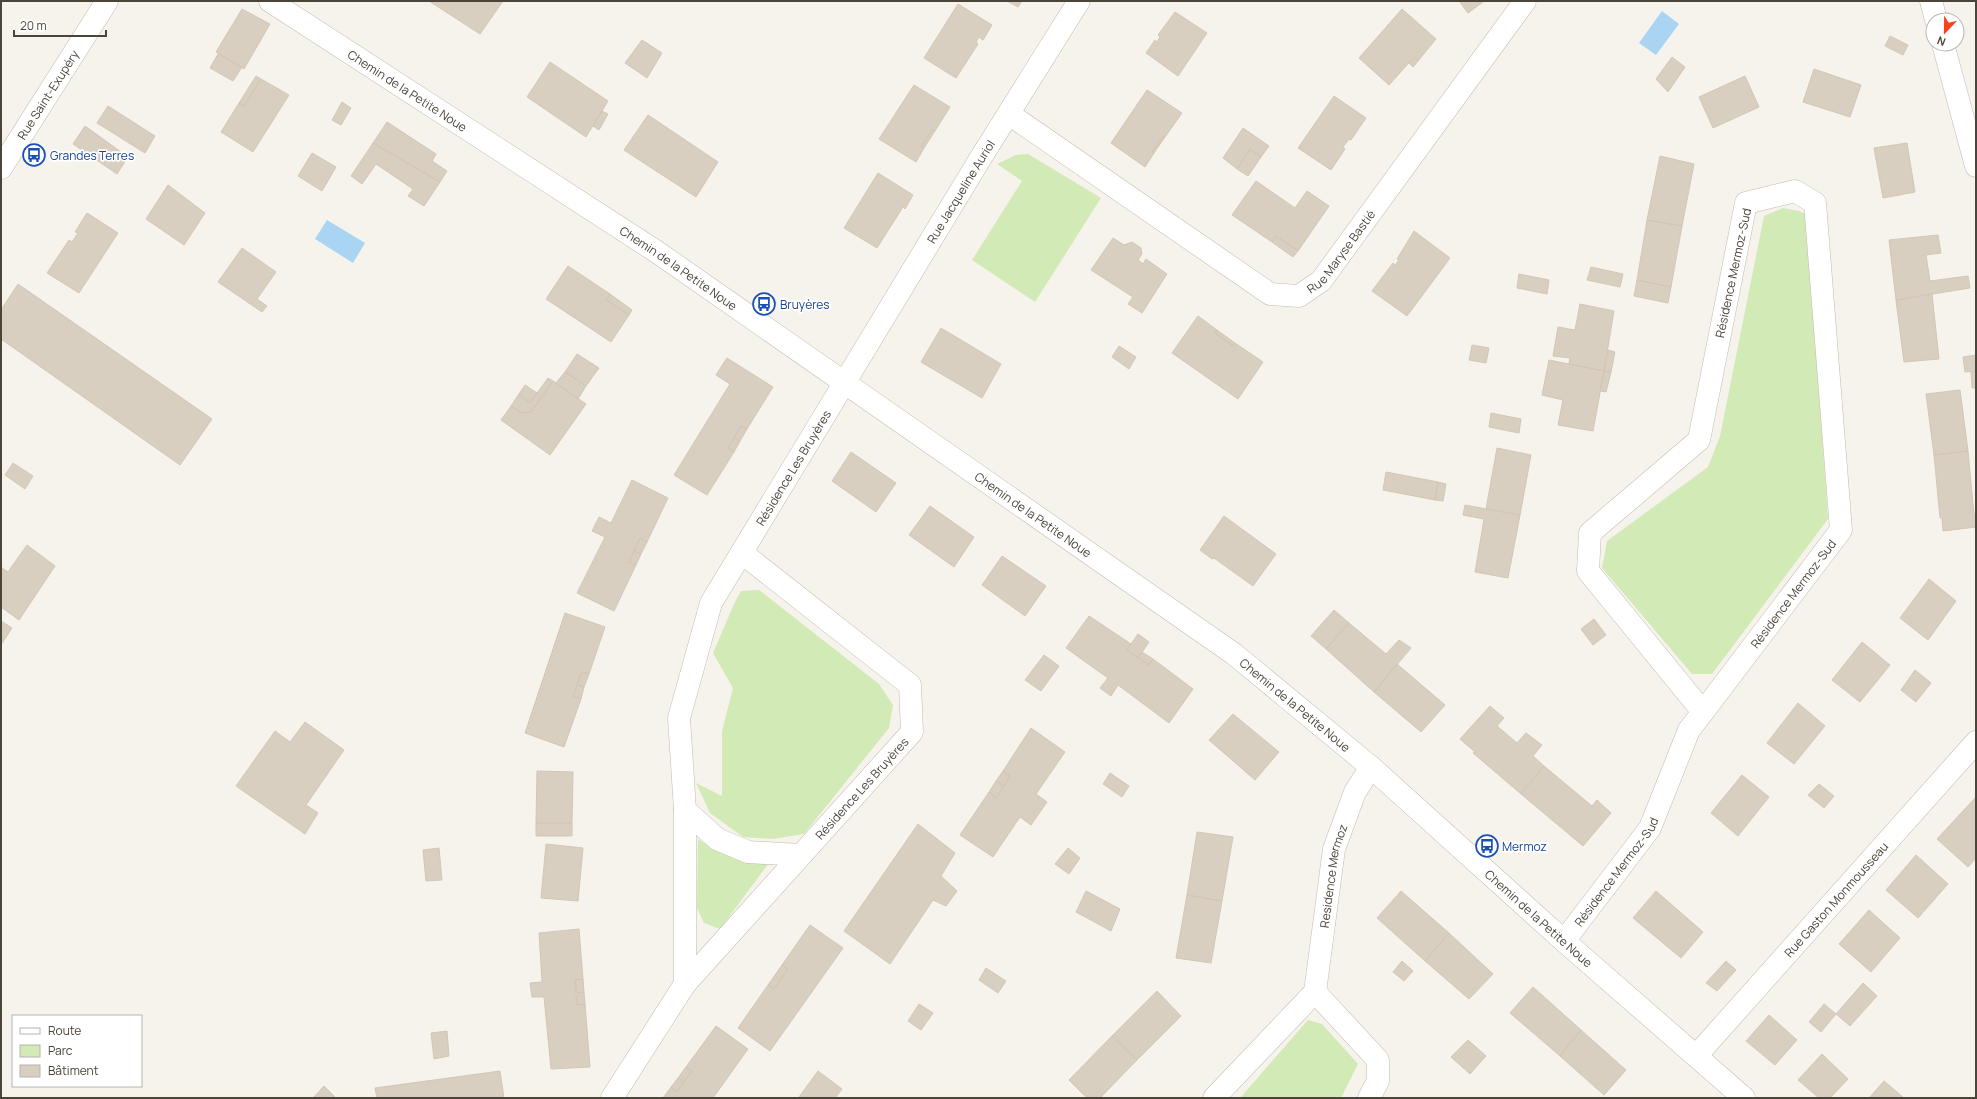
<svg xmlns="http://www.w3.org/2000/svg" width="1977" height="1099" viewBox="0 0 1977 1099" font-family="Manrope,sans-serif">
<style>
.green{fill:#d2eab5}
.water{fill:#a9d4f2}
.building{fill:#d8cfc1;stroke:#d3c7b4}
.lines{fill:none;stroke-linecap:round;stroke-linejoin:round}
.minor-casing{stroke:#c2bbae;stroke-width:23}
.minor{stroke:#fff;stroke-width:22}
.labels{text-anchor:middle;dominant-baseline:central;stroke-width:3.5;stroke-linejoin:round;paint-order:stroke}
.street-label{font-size:12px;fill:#4b4439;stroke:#fff}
.transit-label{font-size:12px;fill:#164399;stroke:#fff;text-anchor:start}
</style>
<rect width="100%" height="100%" fill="#f6f3ec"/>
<path class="green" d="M1028,154L1101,198L1035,302L972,260L1022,181L997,164L1016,155Z
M1783,208L1799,211L1806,214L1828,519L1712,674H1692L1602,568L1607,541L1708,467L1720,436L1764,216Z
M759,590L879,684L893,705L889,728L804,834L773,839L743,837L710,813L696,783L722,796V731L733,688L713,653L734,604L741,591Z
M698,839C723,856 737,861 768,864L720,929L704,923L697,908Z
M1308,1020L1322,1024L1358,1064L1341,1098H1240Z"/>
<path class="water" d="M1662,11L1679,24L1656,55L1639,43Z
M327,220L365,243L353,263L315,239Z"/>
<path class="building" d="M429,1H503L480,34Z
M1007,1H1022L1018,7Z
M1459,1H1482L1483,2L1468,13Z
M958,4L992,25L983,40L979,37L976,42L978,44L956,78L924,58Z
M242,9L270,24L244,69L216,52Z
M1402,9L1436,39L1418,61L1414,57L1389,85L1359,58Z
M1175,12L1207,33L1178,76L1146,53L1155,40L1157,42L1160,37L1158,35Z
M1890,36L1908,45L1903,55L1885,46Z
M642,40L662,53L647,78L625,63Z
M218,54L242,67L233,81L210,68Z
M1414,57L1418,61L1413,67L1409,63Z
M1672,57L1685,67L1668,92L1656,79Z
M550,62L608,101L586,137L527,97Z
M1814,69L1861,85L1850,117L1803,102Z
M256,76L261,79L244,106L239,103Z
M1745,76L1759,107L1713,128L1699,97Z
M261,79L289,95L253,152L221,132L239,103L244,106Z
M914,85L950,107L935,131L932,130L921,147L924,148L916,162L879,139Z
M1147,90L1182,113L1165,137H1163L1152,152L1154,153L1145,167L1111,143Z
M1334,96L1366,118L1351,140L1349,139L1343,147L1345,149L1331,170L1298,148Z
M342,102L351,108L341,125L332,120Z
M108,106L155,136L145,153L97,123Z
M602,111L608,114L599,130L593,126Z
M648,115L718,162L696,197L624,150Z
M387,122L436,154L432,161L447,171L440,182L373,143Z
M85,126L128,157L117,174L73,144Z
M1243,128L1269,146L1261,157L1250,149L1237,169L1223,158Z
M932,130L935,131L924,148L921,147Z
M1163,137H1165L1154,153L1152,152Z
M373,143L440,182L424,206L408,196L413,189L376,164L362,184L351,176Z
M1907,143L1915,192L1883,198L1874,148Z
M1250,149L1261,157L1248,176L1237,169Z
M312,153L336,167L322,191L298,176Z
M1660,156L1694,164L1682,226L1647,220Z
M878,173L913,195L905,209L903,207L877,248L844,228Z
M1256,181L1295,208L1307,191L1329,206L1298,251L1276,236L1272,242L1232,215Z
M168,185L205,213L184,245L146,219Z
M87,213L118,233L79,293L47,273L69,240L72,242L78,233L75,232Z
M1647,220L1682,226L1671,287L1637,280Z
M1414,231L1450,258L1407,316L1372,291L1393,263L1395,265L1399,260L1397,259Z
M1938,235L1941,253L1926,255L1930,281L1968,276L1970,288L1896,300L1889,240Z
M1276,236L1298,251L1293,257L1272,242Z
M1113,238L1124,245L1132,242L1141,248L1142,254L1138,260L1143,264L1146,259L1167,274L1142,313L1128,304L1133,297L1091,270Z
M242,248L276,272L257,299L267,306L262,312L218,282Z
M568,266L610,294L606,300L629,315L611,342L546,299Z
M1591,267L1623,274L1620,287L1587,280Z
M1519,274L1549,280L1547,294L1517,288Z
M1637,280L1671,287L1668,303L1634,296Z
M18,284L212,419L180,465L1,339V310Z
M610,294L632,310L629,315L606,300Z
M1932,294L1939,359L1904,362L1896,300Z
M1580,304L1614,311L1604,371L1569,364L1570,358L1553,356L1558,327L1575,330Z
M1198,316L1217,330L1215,333L1233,346L1235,343L1263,362L1238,399L1172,353Z
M941,328L1001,364L982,398L921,362Z
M1217,330L1235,343L1233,346L1215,333Z
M1472,345L1489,348L1486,363L1469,360Z
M1119,346L1136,357L1129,369L1112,357Z
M1608,350L1615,352L1611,372L1604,371Z
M577,354L599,368L586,386L565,372Z
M1976,355V371L1965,372L1963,357Z
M727,358L773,387L747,429L741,426L728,448L734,452L707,495L674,475L730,384L716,375Z
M1549,360L1604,371L1593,431L1558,425L1563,400L1542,395Z
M1604,371L1611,372L1606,392L1600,391Z
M1976,371V388H1972L1971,372Z
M565,372L586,386L578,399L556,383Z
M548,378L553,381L531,412L521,413L511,406L519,394L530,403Z
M553,381L586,404L550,455L501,420L511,406L521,413L531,412Z
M525,385L537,393L530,403L519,394Z
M1960,390L1968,451L1934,455L1926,394Z
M1491,413L1521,419L1519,433L1489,427Z
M741,426L747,429L740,441L734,437Z
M734,437L740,441L734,452L728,448Z
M1497,448L1531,455L1520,515L1486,509Z
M1968,451L1974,514H1976V527L1943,531L1942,518H1940L1934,455Z
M851,452L896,483L876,512L832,481Z
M13,463L33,476L25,489L5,475Z
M1386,472L1438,482L1435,500L1383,490Z
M632,480L668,498L647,542L640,538L629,562L636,565L614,611L577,593L605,537L592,531L599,517L611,523Z
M1438,482L1446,484L1443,501L1435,500Z
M1465,505L1520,515L1508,578L1475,572L1484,519L1463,515Z
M930,506L974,537L954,567L909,535Z
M1224,516L1276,554L1253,586L1214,558L1212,559L1200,550Z
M640,538L647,542L641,554L634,551Z
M27,545L55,566L19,620L1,607V567L8,572Z
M634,551L641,554L636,565L629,562Z
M1002,556L1046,586L1025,616L982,585Z
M1929,579L1956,601L1928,640L1900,618Z
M1334,610L1349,623L1326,649L1311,636Z
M565,613L605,627L589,674L582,672L573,696L581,699L564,747L525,733Z
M1089,616L1131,644L1127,650L1149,665L1153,659L1193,689L1169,723L1118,685L1111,696L1100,688L1108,678L1066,648Z
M1594,619L1606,635L1593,645L1581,629Z
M1,621L12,628L1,645Z
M1349,623L1386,654L1399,640L1411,648L1374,692L1326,649Z
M1138,634L1149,642L1138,658L1127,650Z
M1862,642L1890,665L1860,702L1832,680Z
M1142,652L1153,659L1149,665L1138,658Z
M1044,655L1059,666L1041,691L1025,680Z
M1397,664L1445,705L1421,732L1374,692Z
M1915,670L1931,683L1916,702L1901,690Z
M582,672L589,674L584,687L577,685Z
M577,685L584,687L581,699L573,696Z
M1798,703L1825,726L1794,764L1767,743Z
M1490,706L1504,718L1497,726L1517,743L1526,733L1542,745L1533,756L1544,766L1521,794L1473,753L1475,752L1460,739Z
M1233,714L1279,752L1255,780L1209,740Z
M305,722L344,750L306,805L318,813L305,834L236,786L275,731L290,742Z
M1031,728L1065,752L1036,794L1047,802L1031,825L1020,817L993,857L960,835L989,792L996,798L1004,786L1010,776L1003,771Z
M1544,766L1592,806L1597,800L1611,813L1583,846L1521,794Z
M537,771L573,772L572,823H536Z
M1003,771L1010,776L1004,786L996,781Z
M1110,773L1129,786L1122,797L1103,784Z
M1742,775L1769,797L1738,836L1711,813Z
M996,781L1004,786L996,798L989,792Z
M1819,784L1834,796L1824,808L1808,795Z
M1976,797V858L1968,867L1937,839Z
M536,823H572V836H536Z
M918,824L955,853L941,876L957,891L946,906L933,900L890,964L844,931Z
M1197,832L1233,837L1222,901L1187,895Z
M546,844L583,848L578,901L541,898Z
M439,848L442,880L426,881L423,850Z
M1068,848L1080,858L1069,874L1055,864Z
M1916,855L1948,884L1918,918L1886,890Z
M1086,891L1120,909L1111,931L1076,912Z
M1401,891L1449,933L1425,961L1377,918Z
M1656,891L1703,932L1681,958L1633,918Z
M1187,895L1222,901L1211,963L1176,958Z
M1869,910L1900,938L1871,972L1839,944Z
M810,925L843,948L770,1051L738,1028L768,985L774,989L788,969L782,965Z
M579,929L583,979L575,980L577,1005L585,1004L590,1067L551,1069L544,997H532L530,983L542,982L539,933Z
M1449,933L1493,974L1469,999L1425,961Z
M1402,961L1413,971L1404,981L1393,972Z
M1726,961L1736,970L1717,991L1706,983Z
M782,965L788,969L780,980L775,975Z
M986,968L1006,981L998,993L979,980Z
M775,975L780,980L774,989L768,985Z
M583,979L584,992L577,993L575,980Z
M1863,983L1877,996L1850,1026L1836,1014Z
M1533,987L1581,1030L1560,1056L1510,1013Z
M1157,991L1181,1016L1137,1060L1112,1036Z
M584,992L585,1004L577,1005V993Z
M919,1004L933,1013L921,1030L908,1021Z
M1824,1004L1836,1014L1821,1032L1809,1022Z
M1769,1015L1797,1040L1775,1065L1746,1041Z
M716,1026L748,1049L713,1098H663L671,1087L677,1092L692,1071L686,1067Z
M1581,1030L1626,1070L1604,1095L1560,1056Z
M447,1031L449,1056L434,1059L431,1033Z
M1112,1036L1137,1060L1100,1098H1087L1069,1080Z
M1468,1040L1486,1056L1470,1074L1451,1057Z
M1822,1054L1848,1079L1830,1098H1819L1798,1080Z
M686,1067L692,1071L684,1082L678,1078Z
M500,1071L504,1098H377L375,1088Z
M818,1071L842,1089L835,1098L799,1097Z
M678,1078L684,1082L677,1092L671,1087Z
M1884,1081L1904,1098H1869Z
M324,1086L336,1098H313Z"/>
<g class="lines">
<g class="minor-casing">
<g id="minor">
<path id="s1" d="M270,1L657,252L1234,654L1371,767L1564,941L1744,1098"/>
<path d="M1931,1L1936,20"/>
<path d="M1943,44L1976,166"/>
<path id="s2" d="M1009,114L1270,294L1299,296L1321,281L1525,1"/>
<path id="s3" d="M1,168L107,1"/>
<path d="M685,810L717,839L748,852L801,855"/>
<path id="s4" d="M1564,941L1650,828L1689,730L1703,712L1841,530L1815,203L1795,191L1746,203L1699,440L1590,533L1588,571L1703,712"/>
<path id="s5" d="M685,984V810L679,718L711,603L980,159L1079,1"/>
<path d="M1315,992L1378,1060V1081L1369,1098"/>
<path id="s6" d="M1696,1056L1976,742"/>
<path id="s7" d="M612,1098L685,984L912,732L910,685L742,553"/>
<path id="s8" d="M1214,1098L1315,992L1334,849L1355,792L1371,767"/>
</g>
</g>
<use href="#minor" class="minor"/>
</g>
<defs>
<g id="bus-ring" transform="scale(1.15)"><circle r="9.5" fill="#fff" stroke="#1a4fb4" stroke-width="1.5"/><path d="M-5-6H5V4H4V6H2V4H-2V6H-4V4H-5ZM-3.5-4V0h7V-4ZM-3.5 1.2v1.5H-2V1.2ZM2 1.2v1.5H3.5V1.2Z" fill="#1a4fb4"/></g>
</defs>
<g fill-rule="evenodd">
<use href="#bus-ring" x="34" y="155"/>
<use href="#bus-ring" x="764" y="304"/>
<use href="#bus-ring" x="1487" y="846"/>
</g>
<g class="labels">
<g class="street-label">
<text stroke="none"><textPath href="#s1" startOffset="164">Chemin de la Petite Noue</textPath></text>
<text stroke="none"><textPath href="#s3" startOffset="87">Rue Saint-Exupéry</textPath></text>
<text stroke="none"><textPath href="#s5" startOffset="867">Rue Jacqueline Auriol</textPath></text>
<text stroke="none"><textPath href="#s2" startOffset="408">Rue Maryse Bastié</textPath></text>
<text stroke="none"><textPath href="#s1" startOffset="488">Chemin de la Petite Noue</textPath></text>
<text transform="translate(1733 273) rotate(-78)">Résidence Mermoz-Sud</text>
<text stroke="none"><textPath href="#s5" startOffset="544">Résidence Les Bruyères</textPath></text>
<text stroke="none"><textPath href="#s1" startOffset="920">Chemin de la Petite Noue</textPath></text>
<text stroke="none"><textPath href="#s4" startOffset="419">Résidence Mermoz-Sud</textPath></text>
<text stroke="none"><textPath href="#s1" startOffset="1244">Chemin de la Petite Noue</textPath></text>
<text stroke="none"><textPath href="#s7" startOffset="399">Résidence Les Bruyères</textPath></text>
<text stroke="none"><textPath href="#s4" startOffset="87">Résidence Mermoz-Sud</textPath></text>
<text stroke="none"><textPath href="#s8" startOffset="264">Residence Mermoz</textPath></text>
<text stroke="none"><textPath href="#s6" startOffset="210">Rue Gaston Monmousseau</textPath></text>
<text stroke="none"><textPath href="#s1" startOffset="1568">Chemin de la Petite Noue</textPath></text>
</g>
<g class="transit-label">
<text x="50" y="155">Grandes Terres</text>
<text x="780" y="304">Bruyères</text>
<text x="1502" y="846">Mermoz</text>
</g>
</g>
<rect width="1977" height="1099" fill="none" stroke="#4b4439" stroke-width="4"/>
<rect x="12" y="1015" width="130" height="72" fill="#ffffff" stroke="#b7b4b0"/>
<rect x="20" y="1028" width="20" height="6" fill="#ffffff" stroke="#b7b4b0"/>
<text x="48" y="1035" font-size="12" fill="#4b4439">Route</text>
<rect x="20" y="1045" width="20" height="12" fill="#d2eab5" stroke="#b7b4b0"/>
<text x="48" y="1055" font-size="12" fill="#4b4439">Parc</text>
<rect x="20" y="1065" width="20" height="12" fill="#d8cfc1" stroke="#b7b4b0"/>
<text x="48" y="1075" font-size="12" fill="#4b4439">Bâtiment</text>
<g transform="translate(1945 32) rotate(202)"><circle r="19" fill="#ffffff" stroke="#b7b4b0"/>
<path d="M0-3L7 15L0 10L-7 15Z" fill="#fc3f1d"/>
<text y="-6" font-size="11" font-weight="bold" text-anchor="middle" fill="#4b4439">N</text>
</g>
<path d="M14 30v6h92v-6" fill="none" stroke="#4b4439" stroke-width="2"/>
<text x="20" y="30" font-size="12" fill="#4b4439" stroke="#ffffff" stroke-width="3" paint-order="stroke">20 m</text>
</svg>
